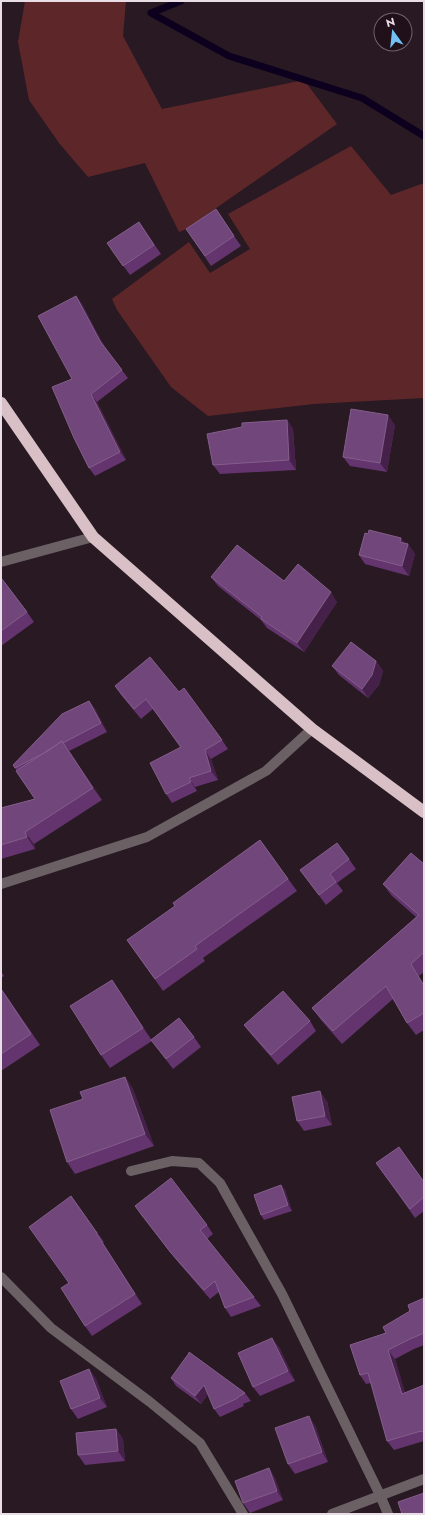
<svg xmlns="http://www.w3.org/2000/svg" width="425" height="1515" viewBox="0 0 425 1515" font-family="Jost,sans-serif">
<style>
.green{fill:#5d2729}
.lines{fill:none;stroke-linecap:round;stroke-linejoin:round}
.stream{stroke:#0c001e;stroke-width:7}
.lane{stroke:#6b6164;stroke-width:10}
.street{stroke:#6b6164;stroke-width:10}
.highway{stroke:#d9bfc6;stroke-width:12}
.wall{fill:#63346d}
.shaded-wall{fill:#45214a}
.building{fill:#71467a;stroke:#845e8b}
</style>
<rect width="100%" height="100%" fill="#281923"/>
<path class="green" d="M25,1H126L123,36L162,109L304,80L337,124L186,229L179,232L145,163L88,177L59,143L29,100L18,42Z
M351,146L391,195L424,183V398L314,404L208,416L171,387L117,310L112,299L189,242L210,273L250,249L228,214Z"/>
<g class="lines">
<path class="stream" d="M181,1L151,13L229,56L362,98L424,136"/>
<path class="lane" d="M1,562L93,537"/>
<path class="street" d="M1,884L147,837L266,771L312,729
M131,1171L172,1161L199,1163L220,1183L282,1294L380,1495L388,1514
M1,1277L51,1328L150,1402L200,1443L243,1514
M332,1514L424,1479"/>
<path class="highway" d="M1,403L93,537L312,729L424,812"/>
</g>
<path class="wall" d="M216,209L241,246L211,266L186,229Z
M139,222L161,254L130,275L107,243Z
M76,296L82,304L104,347L128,378L97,402L126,460L95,476L89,468Z
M287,420L293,429L296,470L220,474L213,465Z
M395,425L387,472L350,466L343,457Z
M368,534L401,538L404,543L408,544L415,554L409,576L365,564L359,555Z
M211,577L284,581L337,602L304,652L267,628L261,620L218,586Z
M1,580L27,612L34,622L1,646Z
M376,661L383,671L379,685L368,698L339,675L332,666Z
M115,686L179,692L222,740L228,749L211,759L218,780L195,787L197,791L172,803L166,794L180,747L153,709L141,719L121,695Z
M89,701L95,709L107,732L69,751L102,800L34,844L35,849L1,859V808L35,799L13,765Z
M260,840L297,891L203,958L205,961L163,991L127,940L175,906Z
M349,859L356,869L337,883L343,891L326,905L300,870Z
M424,864V972L419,976L424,984V1030L416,1035L407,1023L393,999L342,1044L321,1020L312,1008L416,917L392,896L383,884Z
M1,971L4,976L1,978Z
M1,988L40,1045L1,1071Z
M121,993L151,1039L194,1037L201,1047L173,1069L152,1041L110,1068L101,1055Z
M310,1021L316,1031L278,1065L251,1034L244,1025Z
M125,1077L133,1089L154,1146L75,1174L67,1162L83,1099Z
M327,1101L332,1125L304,1131L297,1121Z
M376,1163L424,1182V1211L415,1218Z
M281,1185L285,1190L292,1211L264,1220L261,1215Z
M71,1196L104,1242L103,1243L142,1304L92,1336L85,1326Z
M135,1206L207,1225L213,1234L207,1239L254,1297L261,1306L231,1317L225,1308L219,1292L210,1299L178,1262L141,1215Z
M424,1298V1345L414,1349L395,1359L405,1393L424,1385V1441L394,1450L387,1441L371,1383L366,1384L360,1375L386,1333Z
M279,1347L295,1381L260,1396L253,1387Z
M89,1369L96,1379L107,1407L78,1419L71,1409Z
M171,1378L245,1393L251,1401L243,1404L244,1406L220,1417L214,1409L208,1394L201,1404L176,1386Z
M315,1425L328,1462L295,1474L288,1464Z
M116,1429L123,1439L125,1461L85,1465L78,1455Z
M269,1468L275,1478L283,1500L250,1513L243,1503Z"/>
<path class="shaded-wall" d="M76,296L82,304L106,349L100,341Z
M91,394L97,402L126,460L120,452Z
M388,415L395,425L387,472L380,463Z
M287,420L293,429L296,470L289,460Z
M401,538L407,547L408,544L415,554L409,576L402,566L400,542Z
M331,592L337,602L304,652L297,643Z
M376,661L383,671L379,685L368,698L362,689Z
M89,701L95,709L107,732L101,723Z
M62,741L71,753L102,800L93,788Z
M205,750L211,759L218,780L211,771Z
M189,778L195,787L197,791L191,782Z
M25,832L34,844L35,849L27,837Z
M411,964L424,984V986Z
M112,980L121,993L152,1041L143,1028Z
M125,1077L133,1089L154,1146L145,1134Z
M320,1091L327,1101L332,1125L325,1116Z
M281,1185L285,1190L292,1211L288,1205Z
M96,1233L103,1243L142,1304L135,1294Z
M272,1338L279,1347L295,1381L288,1371Z
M388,1350L395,1359L408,1403L402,1394Z
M89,1369L96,1379L107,1407L100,1398Z
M204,1385L209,1393L201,1404L195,1396Z
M309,1416L315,1425L328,1462L322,1452Z
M116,1429L123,1439L125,1461L118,1451Z
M269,1468L275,1478L283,1500L277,1491Z"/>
<path class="building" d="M216,209L234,236L205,256L186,229Z
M139,222L154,245L123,266L107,243Z
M76,296L100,341L122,370L91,394L120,452L89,468L74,438L52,387L72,379L38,316Z
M351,409L388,415L380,463L343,457Z
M287,420L289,460L213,465L207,434L242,427V423Z
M369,530L401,538L400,542L408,544L402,566L359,555L365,533L368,534Z
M237,545L284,581L298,564L331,592L297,643L261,619L262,617L211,577Z
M2,579L27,612L1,631V580Z
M351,642L376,661L372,675L362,689L332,666Z
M150,657L179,692L184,688L222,740L205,750L211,771L189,778L191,782L166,794L150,763L181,747L146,699L134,709L115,686Z
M89,701L101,723L63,743L62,741L48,751L15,768L13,765L62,714Z
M62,741L93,788L25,832L27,837L1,845V808L35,799L16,771Z
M260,840L288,879L195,946L197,949L155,979L127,940L175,906L173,903Z
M337,843L349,859L330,874L336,882L319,895L300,870Z
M411,853L424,864V952L411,964L424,986V1013L407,1023L386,986L333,1031L312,1008L419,915L383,884Z
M112,980L143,1028L101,1055L70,1006Z
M1,989L31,1034L1,1054Z
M283,991L310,1021L271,1055L244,1025Z
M179,1018L194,1037L166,1059L151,1040Z
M125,1077L145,1134L67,1162L50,1110L83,1099L80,1092Z
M320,1091L325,1116L297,1121L292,1097Z
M399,1147L424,1182V1197L410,1209L376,1163Z
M171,1178L207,1225L200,1230L254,1297L225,1308L215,1281L204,1290L171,1253L135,1206Z
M281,1185L288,1205L261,1215L254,1195Z
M71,1196L97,1233H96L135,1294L85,1326L61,1288L69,1283L29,1227Z
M424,1298V1333L408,1340L388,1350L402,1394L424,1385V1431L422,1432L421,1431L387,1441L368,1373L360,1375L350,1345L386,1333L383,1327L410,1311L408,1305Z
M272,1338L288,1371L253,1387L238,1353Z
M189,1352L245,1393L238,1397V1398L214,1409L204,1385L195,1396L171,1378L189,1353Z
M89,1369L100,1398L71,1409L60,1381Z
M309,1416L322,1452L288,1464L275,1428Z
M116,1429L118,1451L78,1455L76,1433Z
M269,1468L277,1491L243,1503L235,1481Z
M424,1493V1514H402L398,1502Z"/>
<rect width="425" height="1515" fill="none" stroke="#e9dee5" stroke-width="4"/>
<g transform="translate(393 32) rotate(345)"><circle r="19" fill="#1f101a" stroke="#70626b"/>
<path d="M0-3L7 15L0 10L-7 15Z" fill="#72c1f5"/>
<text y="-6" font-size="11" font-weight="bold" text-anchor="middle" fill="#e9dee5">N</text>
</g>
</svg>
